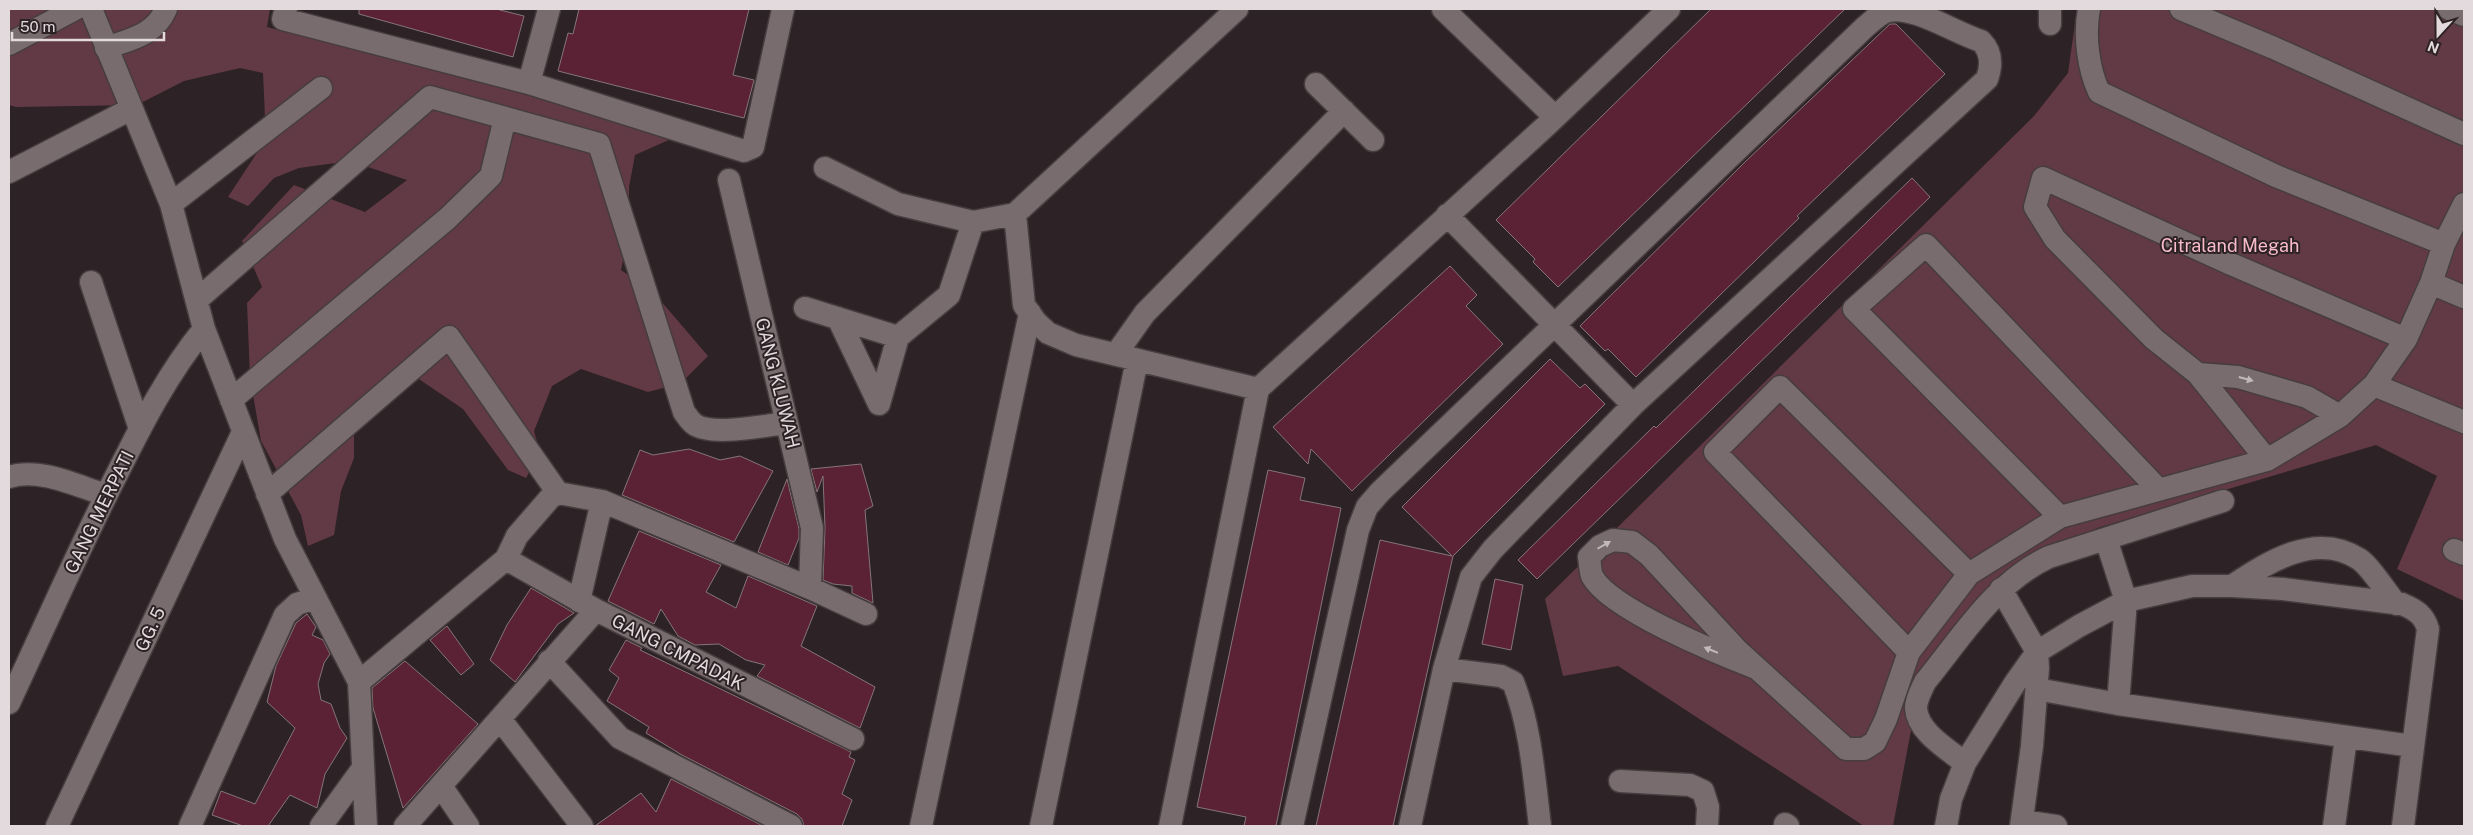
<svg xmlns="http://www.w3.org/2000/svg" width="2473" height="835" viewBox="0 0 2473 835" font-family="'Public Sans',sans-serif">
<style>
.green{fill:#623a45}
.building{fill:#5b2134;stroke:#84767a}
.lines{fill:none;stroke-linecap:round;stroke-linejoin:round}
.minor-casing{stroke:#463d3f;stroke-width:25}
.minor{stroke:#796c6f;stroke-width:22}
.oneway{fill:#c2b9bb}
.labels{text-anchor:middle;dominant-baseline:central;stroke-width:4;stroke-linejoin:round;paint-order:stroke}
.park-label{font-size:18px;fill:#f7bbca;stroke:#2d2225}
.street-label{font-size:18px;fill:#e2dadc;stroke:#2d2225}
</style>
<rect width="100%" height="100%" fill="#2d2225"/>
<path class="green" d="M9,9H270L267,27L680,135L635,155L629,187V231L621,270L654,293L708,356L681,383L648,392L581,369L552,386L534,431L540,452L526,478L508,470L463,409L410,373L354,424V458L341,491L334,535L308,546L301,515L261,441L250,377L247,303L262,287L242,241L294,185L365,212L407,180L350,161L299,168L274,178L248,206L228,197L266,139L263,73L240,68L184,81L137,105L16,107L9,105Z
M2077,9H2464V601L2397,569L2437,476L2376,445L2097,528L1996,582L1913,720L1893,826H1864L1618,666L1563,676L1545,599L2034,116L2068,73Z"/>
<path class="building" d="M359,9H496L524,16L513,57L359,14Z
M579,9H749L733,75L754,80L744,118L558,71L568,33L573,34Z
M1711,9H1845L1558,287L1533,262L1535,259L1496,220Z
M1890,24H1896L1945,74L1797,216L1799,218L1636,377L1608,349L1605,351L1580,326L1746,161Z
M1912,178L1930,197L1537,579L1518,560L1654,426L1656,428Z
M1450,266L1477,295L1466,306L1503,344L1352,491L1311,449L1308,464L1273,427Z
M1550,359L1580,388L1585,384L1605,404L1453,556L1393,826H1316L1380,540L1452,556L1402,507Z
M689,449L720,460L740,456L773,471L734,542L622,495L640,450L653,455Z
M861,464L873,506L865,510L873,603L852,593V586L833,584L823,580L825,528L823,476L817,492L811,469Z
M1268,470L1305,478L1300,500L1341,508L1276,826H1244L1246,817L1197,807Z
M787,479L799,529V538L788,565L758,552Z
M639,531L721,565L706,592L736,608L748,576L817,606L801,646L875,687L860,728L757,676L765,665L746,660L719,644L695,645L678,636L661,609L654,624L608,601Z
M1495,579L1523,585L1511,650L1482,644Z
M531,588L574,613L558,624L515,682L490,660L507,625Z
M307,614L316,627L312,635L323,640L330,654L324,663L318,684L321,700L331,704L340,728L347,738L325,774L317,808L290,795L268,826H243L212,815L221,791L255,804L295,728L267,702L276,666L296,623Z
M447,626L474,664L461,675L430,640Z
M626,640L642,648L640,650L851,752L849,757L855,760L842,794L852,800L842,826H804L802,819L797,814L682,755L646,733L649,727L607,701L619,678L609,670Z
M405,661L478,724L403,808L373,708L372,688Z
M671,779L763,826H595L641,793L656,812Z"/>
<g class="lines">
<g class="minor-casing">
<path id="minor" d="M91,9L171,204L204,329L285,539L359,682L366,826
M286,9L283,19L529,83L744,151L753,147L783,9
M1443,9L1555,117
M2050,9V24
M2089,9C2084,35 2088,68 2099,92L2276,176L2444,244
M2181,9L2274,48L2464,134
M2449,9L2464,15
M9,44L75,9
M106,48C131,39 155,35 166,9
M529,83L549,9
M1316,84L1373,140
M825,168L898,204L973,222L1015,214L1237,9
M9,172L131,109
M729,180L812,528L810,588
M171,204L321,88
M1015,214L1024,305L1036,322L1048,333L1076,345L1258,389
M1447,215L1633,405
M91,282L140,429
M2431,283L2464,297
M198,299L430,97L599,144L684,412C687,416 690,421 694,424C712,437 765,425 787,423
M805,308L898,337
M838,318L879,404
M1116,354L1145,313L1344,111
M2198,374L2238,377L2307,397L2340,416
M2374,385L2464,422
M231,400L448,218L491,176L505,118
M879,404L898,337L949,295L973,222
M2267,460L2198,374L2154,339L2055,239L2035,207L2043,178L2231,264L2406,339
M9,477C39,467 77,486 106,495
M267,494L449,337L558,493
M2060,517L1854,309L1926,245L2159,490
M2106,539L2126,601L2118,704
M2454,550L2464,554
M506,559L596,610L853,739
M2232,586C2268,562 2316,531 2359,559C2369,565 2388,594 2396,604
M2001,589L2037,652L2038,668L2032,746L2021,826
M579,601L602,501
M1909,652L1715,452L1780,387L1969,574
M549,661L620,738L791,826
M1756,668C1720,654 1609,609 1592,576C1590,571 1590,562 1589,557L1600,546L1613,540L1632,542L1649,555L1738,651L1846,749H1864L1875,742L1886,719L1909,652L1969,574L2060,517L2267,460L2340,416L2374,385L2406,339L2431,283L2444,244L2464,204
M1444,669L1501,676L1513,682C1531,727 1534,778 1540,826
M359,682L506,559L517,536L550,498L558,493L602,501L810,588L866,614
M2037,689L2118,704L2412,746
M9,703C45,626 79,548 118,472C143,422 168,373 204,329
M500,719L582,826
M1965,763C1949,750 1917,732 1916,708C1916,699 1921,691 1925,682C1961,638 1995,582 2049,557L2223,501
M1620,781L1690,785L1703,791L1708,807L1707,826
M441,786L468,826
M2022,821L2056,826
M1785,824L1788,826
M57,826L243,432
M190,826L285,615L297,604L315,598
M321,826L363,768
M405,826L596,610
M921,826L1030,313
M1041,826L1137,360
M1170,826L1258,389L1547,125L1669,9
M1292,826L1358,530L1367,507L1380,492L1865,27C1871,22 1880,13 1888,11C1914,5 1955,33 1981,41C1992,52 1992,65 1987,79L1633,405L1493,549L1471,577L1444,669L1410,826
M1946,826L1951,799L1965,763L2015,683L2037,652L2079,626L2126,601L2192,586H2232L2283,589L2402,604C2416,610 2424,615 2428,629L2403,826
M2334,826L2346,738"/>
</g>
<use href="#minor" class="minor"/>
</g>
<defs><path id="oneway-solid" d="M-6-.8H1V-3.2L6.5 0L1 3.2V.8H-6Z" transform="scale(1.25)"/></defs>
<g class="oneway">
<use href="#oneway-solid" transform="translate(2246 379) rotate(15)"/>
<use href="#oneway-solid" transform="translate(1604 545) rotate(-30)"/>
<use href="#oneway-solid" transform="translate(1711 650) rotate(-158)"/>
</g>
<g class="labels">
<g class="park-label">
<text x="2230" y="245">Citraland Megah</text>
</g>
<g class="street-label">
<text transform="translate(778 383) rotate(76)">GANG KLUWAH</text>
<text transform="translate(99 512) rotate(-64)">GANG MERPATI</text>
<text transform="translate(150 629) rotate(-65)">GG. 5</text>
<text transform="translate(678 652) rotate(27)">GANG CMPADAK</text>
</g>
</g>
<rect width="2473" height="835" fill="none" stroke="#e2dadc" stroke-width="20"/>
<g transform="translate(2438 35) rotate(201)" stroke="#2d2225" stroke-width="4" paint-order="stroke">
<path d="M0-4L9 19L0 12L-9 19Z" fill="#e2dadc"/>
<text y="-8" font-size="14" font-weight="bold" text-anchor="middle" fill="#e2dadc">N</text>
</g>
<path d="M12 32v8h152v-8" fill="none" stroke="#e2dadc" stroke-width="2.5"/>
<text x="20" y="32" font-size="15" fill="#e2dadc" stroke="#2d2225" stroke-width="4" paint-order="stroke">50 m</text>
</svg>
